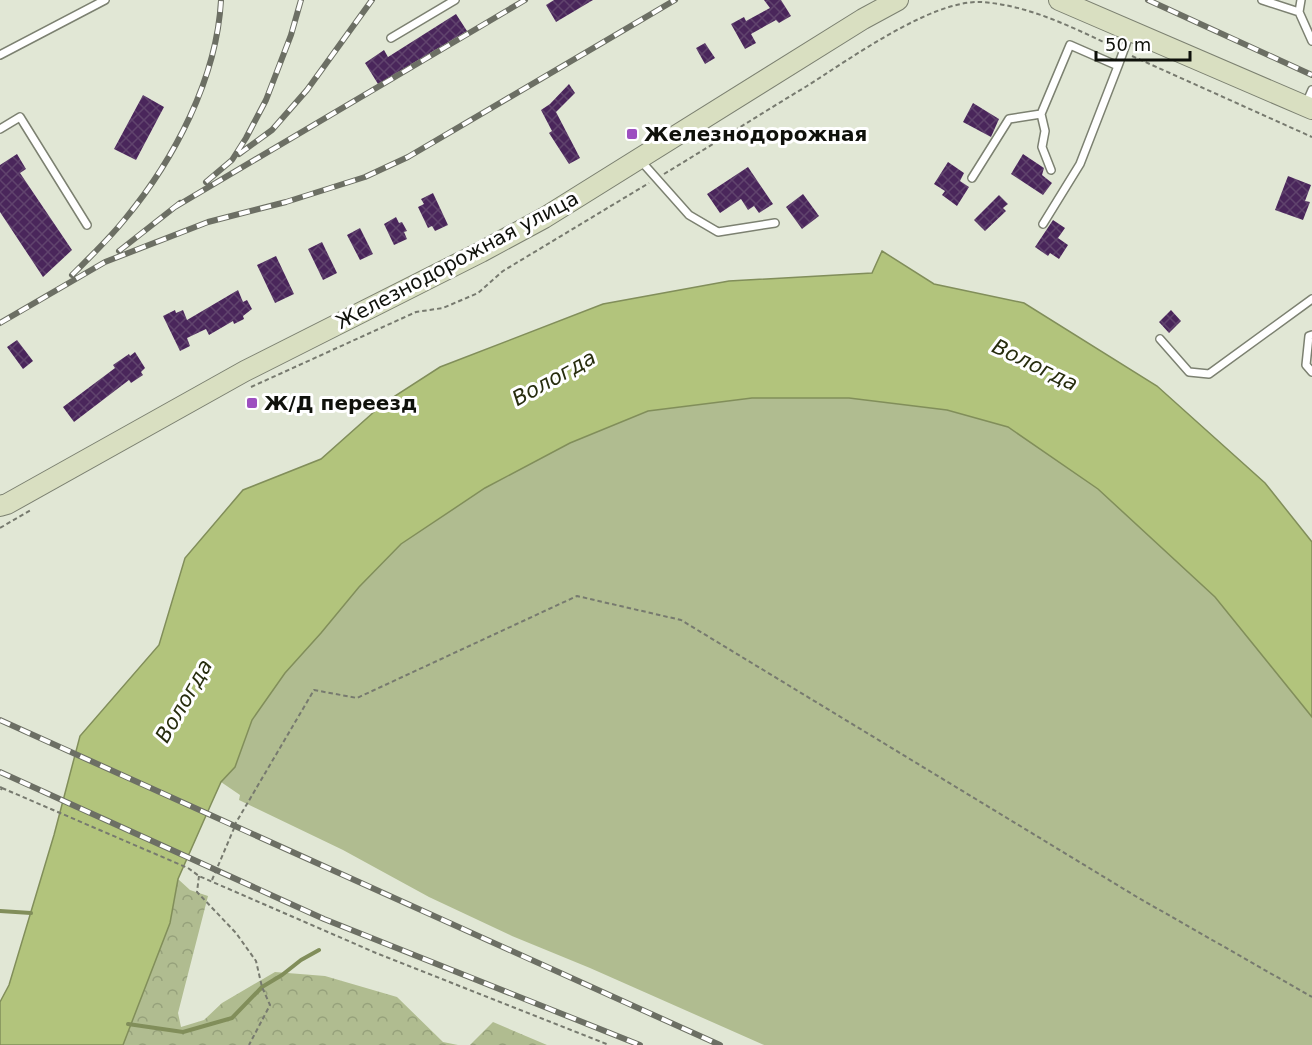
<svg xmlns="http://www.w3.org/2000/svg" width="1312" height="1045" viewBox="0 0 1312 1045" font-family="'DejaVu Sans',sans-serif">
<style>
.green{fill:#b0bc90}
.forest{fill:url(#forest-crowns)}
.water{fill:#b2c47c;stroke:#818e5a;stroke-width:1.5}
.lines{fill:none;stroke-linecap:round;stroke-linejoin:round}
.stream{stroke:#818e5a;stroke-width:4}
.building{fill:url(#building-cross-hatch)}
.service-casing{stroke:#7c8171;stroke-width:10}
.secondary-casing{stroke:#7c8171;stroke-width:22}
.path{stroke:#777a6f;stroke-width:2;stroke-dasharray:4.5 3;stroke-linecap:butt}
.service{stroke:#fff;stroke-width:7}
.secondary{stroke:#d9dfc1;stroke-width:20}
.rail-casing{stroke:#6c6f64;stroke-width:6}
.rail{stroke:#fff;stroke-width:4;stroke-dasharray:11;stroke-linecap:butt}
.poi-dot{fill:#9d4fc0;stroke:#fff;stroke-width:2}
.labels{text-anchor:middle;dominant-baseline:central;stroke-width:6;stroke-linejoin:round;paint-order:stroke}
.poi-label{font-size:20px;font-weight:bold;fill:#0f110b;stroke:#fff;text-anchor:start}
.street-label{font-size:20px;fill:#0f110b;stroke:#fff}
.water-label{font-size:21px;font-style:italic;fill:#272d0e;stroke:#fff}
</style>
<defs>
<pattern id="forest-crowns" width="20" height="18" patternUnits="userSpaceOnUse" patternTransform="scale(1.5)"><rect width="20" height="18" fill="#b0bc90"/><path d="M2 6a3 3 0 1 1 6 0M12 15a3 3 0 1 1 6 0" fill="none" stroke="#96a17b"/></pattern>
<pattern id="building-cross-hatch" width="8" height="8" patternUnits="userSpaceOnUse" patternTransform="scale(1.5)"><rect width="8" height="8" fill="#4a265b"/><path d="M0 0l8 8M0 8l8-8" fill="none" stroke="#60436d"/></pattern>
</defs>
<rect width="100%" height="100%" fill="#e1e7d5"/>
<path class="green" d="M752,398H849L947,410L1008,427L1098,488L1215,597L1312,717V1045H764L590,968L512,936L429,897L343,850L239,800L240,795L221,782L235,767L252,720L285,673L321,633L359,587L401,544L485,488L570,443L648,411Z"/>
<path class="forest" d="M178,879L190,890L208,896L178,1013L181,1027L204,1020L222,1003L275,972L325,976L397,997L443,1042L458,1045H123L170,923Z
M493,1022L547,1045H470Z"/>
<path class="water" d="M882,251L934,284L1024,303L1157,386L1265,483L1312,542V717L1215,597L1098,489L1008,427L947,410L849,398H752L648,411L570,443L485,488L401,544L359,587L321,633L285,673L252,720L235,767L221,782L212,802L178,879L170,923L123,1045H0V1002L9,985L54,835L80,736L159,645L185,558L243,490L321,459L384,403L440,367L603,304L729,281L872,273Z"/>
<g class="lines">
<path class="stream" d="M0,911L31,913
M128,1024L183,1032L232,1018L262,987L282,975L301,960L319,950"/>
</g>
<path class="building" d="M554,0H593L556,22L546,5Z
M764,0H781L791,16L779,23L776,20L751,34L756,43L745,49L731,24L744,17L746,21L770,8Z
M456,14L467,31L378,84L365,63L384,50L388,57Z
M705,43L715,58L705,64L696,48Z
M569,84L575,93L556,112L580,158L569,164L549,133L552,131L541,110L550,104Z
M143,95L164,107L136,160L114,149Z
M973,103L999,119L991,137L963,122Z
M17,154L26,169L20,173L72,250L43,277L0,212V165Z
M1023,154L1044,168L1042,175L1052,183L1043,195L1011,174Z
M948,162L964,173L960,181L969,187L957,206L942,195L945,191L934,184Z
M748,167L773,204L759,213L754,206L748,210L741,199L720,213L707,194Z
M1288,176L1311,185L1305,201L1310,202L1303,220L1275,210Z
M433,193L448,225L435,231L432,226L428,228L418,207L424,204L421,199Z
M803,194L819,216L802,229L786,207Z
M999,195L1008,204L1003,208L1006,211L985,231L974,220Z
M396,217L399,223L402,222L407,231L404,232L407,239L394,245L384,224Z
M1053,220L1065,228L1058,238L1068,245L1059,259L1050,253L1048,256L1035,247Z
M360,228L373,254L360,260L347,235Z
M322,242L337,273L323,280L308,249Z
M276,256L294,294L275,303L257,265Z
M238,290L243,302L247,300L252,309L243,316L244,319L234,324L233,321L209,335L206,329L187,338L190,346L180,351L163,316L175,310L176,313L183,310L187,320Z
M1171,310L1181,321L1169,333L1159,322Z
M17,340L33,361L23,369L7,347Z
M135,352L145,368L141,372L143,375L131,383L129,380L74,422L63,407L115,368L113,365L129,354L130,356Z"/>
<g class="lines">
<g class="service-casing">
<path id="service" d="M1262,0L1299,12
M1301,0L1299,12L1312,41
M391,38L455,0
M0,55L105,0
M1306,104L1312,90
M1041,114L1045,131L1042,147L1051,170
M0,129L20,117L87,225
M641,161L689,215L718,232L775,223
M972,178L1009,119L1041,114L1070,45L1118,66L1130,33
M1043,224L1080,164L1118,66
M1312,335L1309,336L1306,365L1312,372
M1160,339L1189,372L1209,374L1312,299"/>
</g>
<g class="secondary-casing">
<path id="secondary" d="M1059,0L1312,109
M0,506L7,504L245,371L481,252L544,218L863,19L898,0"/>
</g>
<path class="path" d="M1132,56L1312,137
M664,174C712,145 759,115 807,86C850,59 931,0 981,2C1028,5 1072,27 1114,47
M251,387L416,312L443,308L478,293L503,271L649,183
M0,528L31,510
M0,787L2,788L0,791
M2,788L188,868L199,876L376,953L609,1045
M234,826L314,690L357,698L577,596L681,620L1137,897L1312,997
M199,876L197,892L236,933L256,961L262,987L270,1005L249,1045
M212,880L235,826"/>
<use href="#service" class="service"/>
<use href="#secondary" class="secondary"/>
<g class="rail-casing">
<path id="rail" d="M1148,0L1312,75
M239,154L272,130L307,90L372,0
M206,182L232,160L246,138L266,100L291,35L301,0
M175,207L525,0
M119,251L180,203
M72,275C90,257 109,239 125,219C174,160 217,78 221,0
M0,323L105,262L208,222L286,202L365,177L408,157L675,0
M0,720L720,1045
M0,772L324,919L640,1045"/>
</g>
<use href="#rail" class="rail"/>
</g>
<g class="poi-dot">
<rect x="626" y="128" width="12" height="12" rx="3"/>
<rect x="246" y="397" width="12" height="12" rx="3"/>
</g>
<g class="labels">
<g class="poi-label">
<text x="644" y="134">Железнодорожная</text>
<text x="264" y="403">Ж/Д переезд</text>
</g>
<g class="street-label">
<text transform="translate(457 260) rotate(-28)">Железнодорожная улица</text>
</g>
<g class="water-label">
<text transform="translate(1035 365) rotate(26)">Вологда</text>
<text transform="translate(554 378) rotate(-29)">Вологда</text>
<text transform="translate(184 701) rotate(-60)">Вологда</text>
</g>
</g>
<path d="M1096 51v9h94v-9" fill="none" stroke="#0f110b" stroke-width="3"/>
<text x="1105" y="51" font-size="18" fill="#0f110b" stroke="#ffffff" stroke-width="4.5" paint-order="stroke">50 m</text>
</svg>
